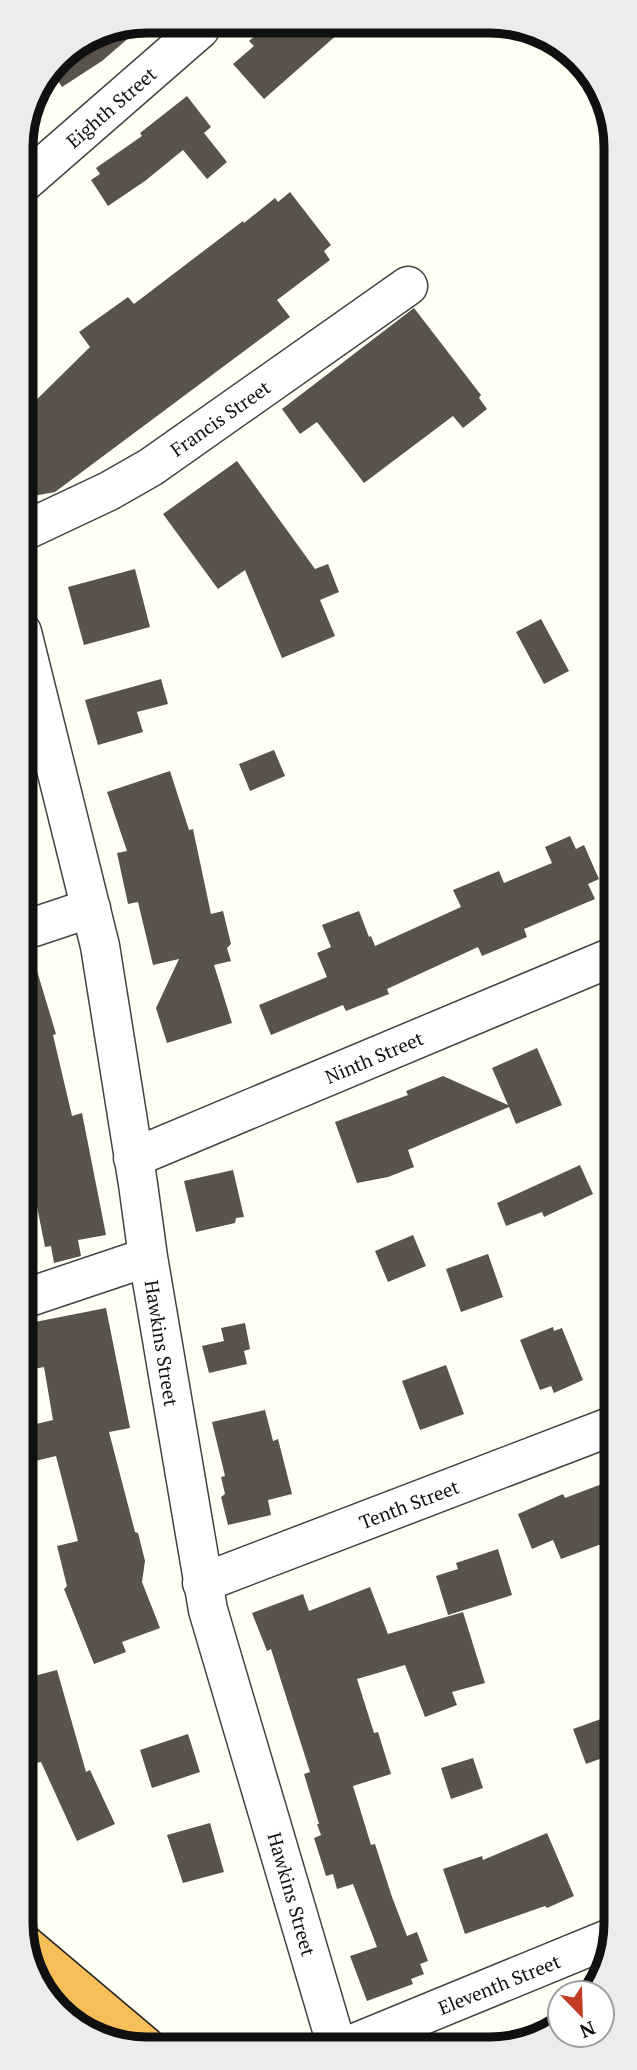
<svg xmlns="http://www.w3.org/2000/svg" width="637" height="2070" viewBox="0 0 637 2070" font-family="'PT Serif',serif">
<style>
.building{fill:#59534c}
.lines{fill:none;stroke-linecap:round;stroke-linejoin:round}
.minor-casing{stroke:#434343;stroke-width:41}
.motorway-casing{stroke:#212121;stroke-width:41}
.minor{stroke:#fff;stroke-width:38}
.motorway{stroke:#f7bf59;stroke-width:38}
.labels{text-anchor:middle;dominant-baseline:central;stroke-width:7;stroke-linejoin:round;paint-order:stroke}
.street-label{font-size:19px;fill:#101010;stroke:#fff}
.rim{fill:none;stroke:#101010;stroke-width:9}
</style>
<rect width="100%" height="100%" fill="#fffff3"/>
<path class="building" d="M347,26L264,99L233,64L254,46L249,41L264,28Z
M99,30H138L102,61L62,87L52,71L58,58Z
M187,96L211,127L204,133L227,162L207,179L183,150L145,181L108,206L91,180L100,174L96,168L142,136L140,133Z
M290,192L331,245L324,251L330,260L277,300L290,317L55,492L28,497L22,476V414L90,347L79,332L128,297L134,304L243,221L244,223L275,198L278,202Z
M414,308L481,395L479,398L487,409L463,428L453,416L364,483L317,422L300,434L282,409Z
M237,461L315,569L328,564L339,592L320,600L335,636L282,658L245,570L218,589L163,514Z
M135,569L150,627L84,645L68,587Z
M541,619L569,671L544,684L516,632Z
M161,679L168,704L137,712L143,732L98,745L85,700Z
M274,750L285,776L250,791L239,764Z
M170,771L189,830L193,829L211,914L223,911L231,944L227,948L231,961L214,965L232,1023L167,1043L156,1008L179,959L153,965L138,902L128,904L117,853L127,851L107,792Z
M570,836L576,849L584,845L599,879L588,884L595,899L524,929L527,937L482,956L478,947L387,989L389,994L346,1011L343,1005L271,1035L259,1005L327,977L317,953L331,947L322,925L359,911L369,937L371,936L375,946L461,907L453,890L499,871L504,883L552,863L545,847Z
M31,951L56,1034L53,1035L72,1116L82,1113L106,1235L78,1240L81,1256L54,1263L51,1246L45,1247L30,1171L22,1173V952Z
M537,1048L562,1105L516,1124L509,1107L408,1150L414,1167L388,1177L357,1183L335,1122L408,1095L406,1091L443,1076L508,1105L492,1068Z
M580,1165L593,1194L544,1217L542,1212L506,1226L497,1203Z
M233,1170L244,1217L236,1218L235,1223L196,1232L184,1181Z
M413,1235L426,1266L388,1282L375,1251Z
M488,1254L503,1297L461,1312L446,1269Z
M106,1308L130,1428L109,1432L135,1532L138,1533L145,1561L142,1582L160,1628L122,1642L126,1652L94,1664L64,1589L67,1586L57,1546L78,1541L56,1456L23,1464V1427L53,1420L44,1367L23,1371V1336L37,1333L35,1322Z
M245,1323L250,1349L244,1351L247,1364L209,1373L202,1346L224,1341L221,1328Z
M553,1327L554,1331L562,1328L583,1380L554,1393L551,1386L540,1390L520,1340Z
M446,1365L464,1414L420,1430L402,1381Z
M265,1410L273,1441L278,1439L292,1494L268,1500L271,1515L228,1525L221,1497L225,1494L221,1477L225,1476L212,1422Z
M615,1479V1539L561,1559L553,1540L532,1549L518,1514L563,1494L565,1498Z
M498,1549L512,1595L448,1615L436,1576L458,1569L456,1563Z
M370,1587L388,1634L463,1612L485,1683L452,1692L457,1705L425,1717L405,1665L357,1679L374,1733L378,1732L391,1774L353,1786L371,1845L375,1844L392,1897L407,1936L417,1932L428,1961L420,1964L424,1974L411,1979L413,1984L367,2001L350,1956L377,1947L353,1884L337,1889L333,1874L326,1876L314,1838L321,1835L317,1824H319L304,1774L310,1772L271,1649L267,1651L252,1613L303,1594L309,1611Z
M57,1670L86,1772L90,1770L115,1824L77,1841L41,1762L31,1764L23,1736V1679Z
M615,1714L616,1753L586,1764L573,1729Z
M188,1734L200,1772L152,1788L140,1750Z
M473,1758L483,1788L451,1799L441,1768Z
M210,1823L224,1872L183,1883L167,1835Z
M547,1833L574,1896L547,1908L545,1906L465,1934L443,1869L482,1856L483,1860Z"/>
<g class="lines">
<g class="minor-casing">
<path id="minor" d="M21,185L200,29
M22,532L109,491L151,467L408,286
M22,632L100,946L138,1184L148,1257L208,1610L337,2047
M22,931L91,908
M133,1158L615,956
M23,1299L148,1257
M202,1583L615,1425
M345,2047L613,1937"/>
</g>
<g class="motorway-casing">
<path id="motorway" d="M23,1943L145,2046"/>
</g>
<use href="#minor" class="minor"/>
<use href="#motorway" class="motorway"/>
</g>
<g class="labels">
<g class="street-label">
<text transform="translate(111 107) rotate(-41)">Eighth Street</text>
<text transform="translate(220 418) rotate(-35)">Francis Street</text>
<text transform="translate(374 1057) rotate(-23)">Ninth Street</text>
<text transform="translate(162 1343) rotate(81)">Hawkins Street</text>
<text transform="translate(409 1504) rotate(-21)">Tenth Street</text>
<text transform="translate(292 1894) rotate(74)">Hawkins Street</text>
<text transform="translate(499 1984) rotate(-22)">Eleventh Street</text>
</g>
</g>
<path d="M0 0H637V2070H0ZM147 33H490A114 114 0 0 1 604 147V1923A114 114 0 0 1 490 2037H147A114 114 0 0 1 33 1923V147A114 114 0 0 1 147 33Z" fill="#ececec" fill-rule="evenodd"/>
<path class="rim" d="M147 33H490A114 114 0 0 1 604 147V1923A114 114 0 0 1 490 2037H147A114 114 0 0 1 33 1923V147A114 114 0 0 1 147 33Z"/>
<g transform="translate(581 2014) rotate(157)"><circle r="33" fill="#ffffff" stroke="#9f9f9f" stroke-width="2"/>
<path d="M0-5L12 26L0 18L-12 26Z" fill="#c43b24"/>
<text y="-10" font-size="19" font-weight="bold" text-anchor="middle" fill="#101010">N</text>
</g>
</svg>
